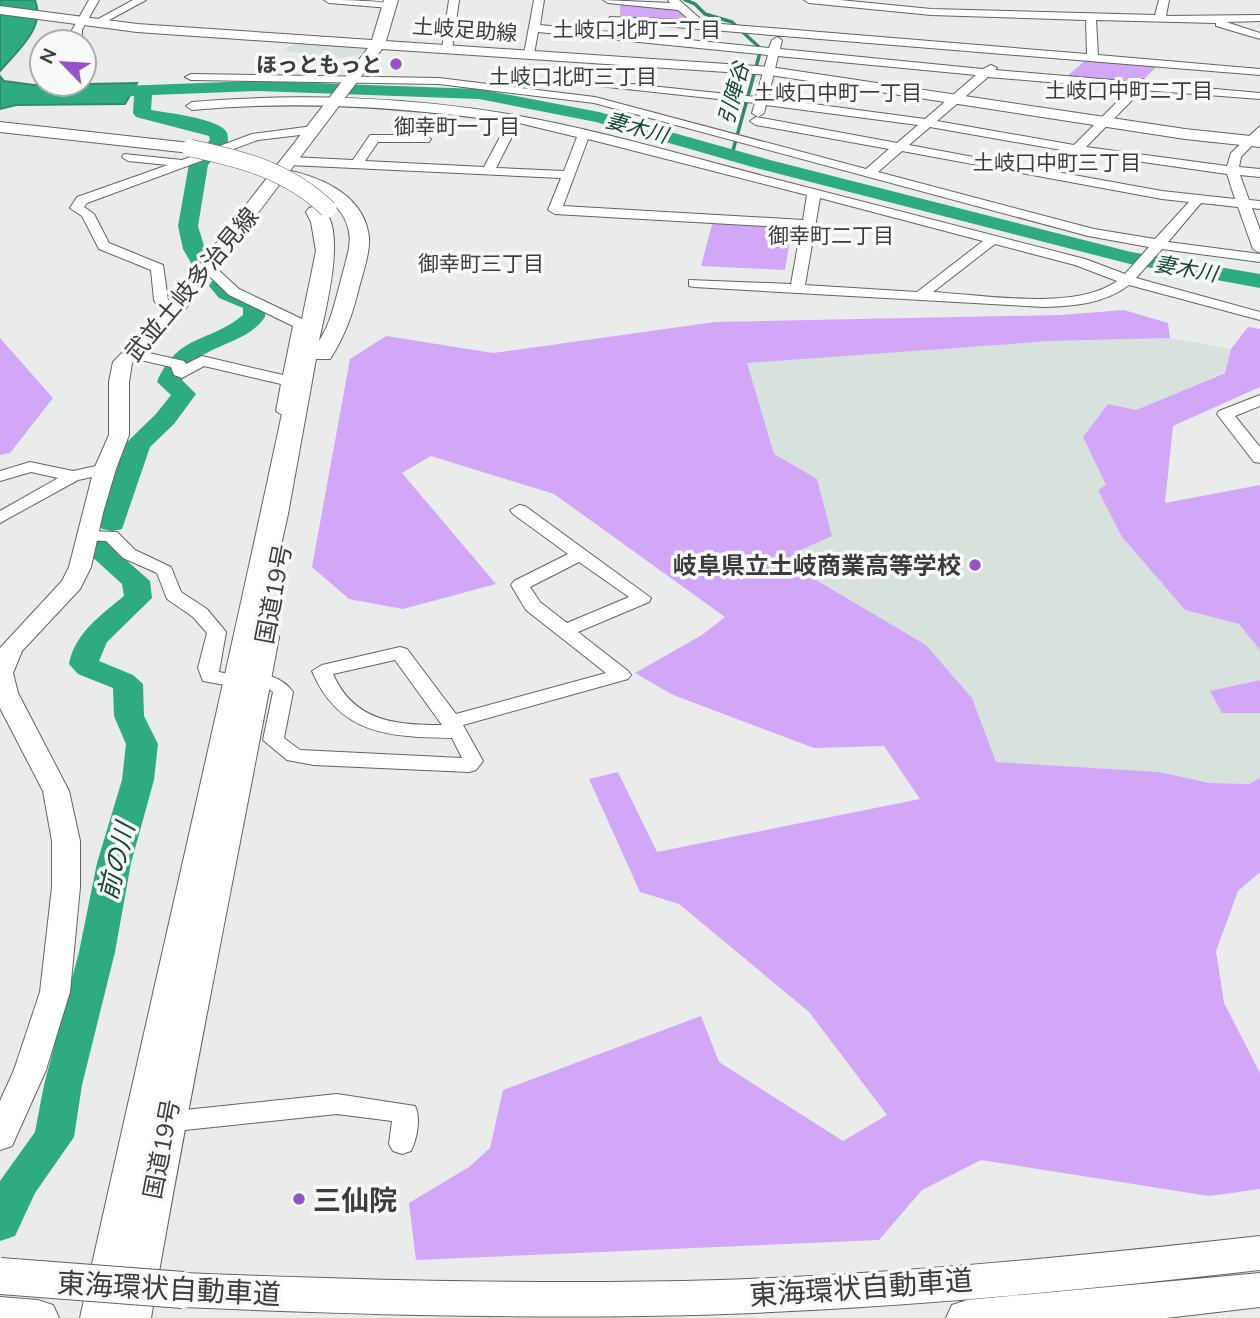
<svg xmlns="http://www.w3.org/2000/svg" width="1260" height="1318" viewBox="0 0 1260 1318" font-family="Mulish,'Noto Sans JP',sans-serif">
<style>
.built{fill:#d7e2dd}
.green{fill:#d3a7f7}
.water{fill:#2fab80;stroke:#338a6b;stroke-width:2}
.lines{fill:none;stroke-linecap:round;stroke-linejoin:round}
.stream{stroke:#338a6b;stroke-width:3.5}
.river{fill:#2fab80;fill-rule:evenodd}
.minor-casing{stroke:#616463;stroke-width:2}
.major-casing{stroke:#616463;stroke-width:2}
.highway-casing{stroke:#616463;stroke-width:2}
.minor{fill:#fff;fill-rule:evenodd}
.major{fill:#fff;fill-rule:evenodd}
.highway{fill:#fff;fill-rule:evenodd}
.highway-bridge-far1-casing{stroke:#616463;stroke-width:18;stroke-linecap:butt}
.highway-bridge-casing{stroke:#616463;stroke-width:38;stroke-linecap:butt}
.highway-bridge-far1{stroke:#fff;stroke-width:17}
.highway-bridge{stroke:#fff;stroke-width:36}
.poi-dot{fill:#9752c6;stroke:#f7faf8;stroke-width:2.5}
.labels{text-anchor:middle;dominant-baseline:central;stroke-width:7;stroke-linejoin:round;paint-order:stroke}
.far-street-label{font-size:21px;fill:#3b3c3b;stroke:#f7faf8}
.far-neighbourhood-label{font-size:21px;fill:#3b3c3b;stroke:#f7faf8}
.far-poi-label{font-size:21px;font-weight:bold;fill:#3b3c3b;stroke:#f7faf8;text-anchor:end}
.far-water-label{font-size:21px;font-style:italic;fill:#124432;stroke:#f7faf8}
.street-label{font-size:24px;fill:#3b3c3b;stroke:#f7faf8}
.poi-label{font-size:24px;font-weight:bold;fill:#3b3c3b;stroke:#f7faf8;text-anchor:end}
.water-label{font-size:26px;font-style:italic;fill:#124432;stroke:#f7faf8}
.near-poi-label{font-size:28px;font-weight:bold;fill:#3b3c3b;stroke:#f7faf8;text-anchor:start}
.near-street-label{font-size:28px;fill:#3b3c3b;stroke:#f7faf8}
</style>
<rect width="100%" height="100%" fill="#e9eceb"/>
<path class="built" d="M299,42L360,46L370,50L367,53L337,59L282,50Z
M1170,338L1231,349L1225,372L1136,410L1108,404L1083,437L1106,485L1099,490L1122,537L1185,610L1239,624L1260,650V680L1210,691L1222,713H1260V778L1249,784L1209,783L1159,772L996,762L972,698L926,645L811,577L796,552L832,536L817,480L774,454L746,363L1051,341Z"/>
<path class="green" d="M620,3L679,9L691,23L620,18Z
M1086,60L1157,66L1138,85L1065,78Z
M713,221L792,225L785,270L701,266Z
M1124,310L1168,323L1170,338L1051,341L747,363L774,454L817,479L832,536L796,552L811,577L926,645L972,698L996,762L1159,772L1209,783L1249,784L1260,778V872L1238,891L1216,951L1224,1003L1260,1073V1189L1209,1196L981,1160L922,1190L879,1240L416,1260L409,1203L469,1167L490,1148L503,1090L701,1016L719,1062L843,1141L887,1115L809,1012L679,904L640,892L589,779L618,772L657,852L920,799L884,746L814,748L673,695L635,673L702,635L725,617L554,494L431,456L402,473L496,584L403,609L349,599L312,567L350,359L386,336L493,353L715,322L1061,315Z
M1248,327L1260,329V387L1173,426L1165,503L1260,485V650L1239,624L1185,610L1122,537L1098,490L1106,485L1083,437L1108,404L1136,410L1225,373L1231,349Z
M0,338L53,398L10,453L0,455Z
M1260,680V713H1222L1210,691Z"/>
<path class="water" d="M0,0H35C46,28 17,51 0,71Z
M0,76L4,81L34,85L137,83L125,104L16,105L0,109Z"/>
<g class="lines">
<path class="stream" d="M685,0L695,4L705,14L732,22L761,49L732,154"/>
<path class="river" d="M258,81L479,89L599,112L770,160L1131,252L1260,274V288L1130,264L756,168L596,122L479,99L258,91L152,95L151,110C168,113 214,118 225,130C228,133 228,137 228,141L208,165L198,226L205,249L214,265L211,270H195L183,249L178,226L189,164L210,140L209,136L136,117L133,113L134,96L94,97L85,92L94,87Z
M220,279L262,300L265,305V317C243,349 197,342 182,380L196,394L174,424L150,447L122,529L112,531L102,529L99,523L125,444L156,414L171,395L157,382C178,333 208,344 243,315V308L219,298L209,286L212,281Z
M105,538L115,540L119,546L117,552L150,581L152,598L107,642L99,661L133,675L143,684L144,716L158,744L154,780L131,863L115,952L82,1085L74,1137L35,1193L15,1236L0,1241V1181L35,1132L44,1085L79,952L97,863L122,780L126,744L114,716L113,688L78,674L69,664C75,633 101,615 124,596L122,584L89,554L95,540Z"/>
<g class="minor-casing">
<path id="minor" d="M89,0H99L82,30V41L72,42V30Z
M133,0H146L100,25L91,23Z
M324,0C344,0 378,0 395,5L390,8L329,3Z
M449,0H459L452,49L447,52L442,49Z
M534,0H544L540,25L769,48L772,40L777,37L782,40L780,49L983,69L991,65L997,68L995,70L1136,82L1143,79L1148,83L1260,93V99L1142,90L1086,147L1227,166L1231,153L1260,126V137L1241,157L1239,167L1260,169V177L1240,175L1249,200L1260,201V209L1252,208L1260,230V253L1253,249L1238,207L1201,203L1168,242L1260,254V262L1162,249L1136,278L1260,312V320L1129,285C1104,304 1074,306 1044,307L694,287L689,286V280L791,284L801,228L555,214L548,210L561,178L290,165L284,161L290,157L353,160L370,135H425L431,139L429,142H378L365,161L484,167L508,122C404,107 297,100 192,110L186,106L192,102C296,93 412,97 514,115C599,130 683,155 767,177C873,204 979,232 1085,259L1125,274L1149,247L1088,236L594,103L439,84L191,80L185,77L191,74L439,78L595,97L866,169L889,149L756,125L750,121L756,117L897,143L918,125L766,105L764,113L758,117L752,113L755,103L599,86V82L603,81L756,97L768,55L538,32L534,54L529,57L524,54ZM778,56L976,75L925,119L768,98ZM988,77L1130,89L1074,145L937,121ZM519,123L577,137L564,171L496,168ZM930,127L1067,151L1044,170L909,145ZM588,139L807,195L803,220L563,206ZM902,151L1162,199L1189,202L1155,239L1094,229L878,172ZM1080,153L1227,174L1235,199L1162,191L1057,172ZM820,198L983,241L917,292L805,285ZM995,244L1075,265L1117,281C1076,311 983,295 933,292Z
M603,0L670,3L668,0H679L704,22L709,23L1087,54L1086,20L931,15L809,3L804,0H840L931,9L1155,15L1159,0H1169L1166,16L1260,15V21L1226,22L1260,33V39L1216,26V23L1096,20L1098,55L1260,69V75L614,22L609,19L610,17L690,20L678,10L608,3Z
M313,126L319,130L317,133L258,140L87,203L84,207L94,214L109,243L163,265L168,300L183,308L181,311L176,312L158,307L154,300L151,270L99,249L82,216L70,208L77,197L168,165L128,161L122,157L124,154L182,160L252,134Z
M208,264L213,265L239,289L302,319L307,326L293,407L300,409L302,412L300,415L284,416L276,411L281,384L204,366L182,378L174,375L171,367L127,357L124,354L132,349L184,361L186,364L202,356L283,375L293,326L229,295L201,268Z
M1260,395V406L1235,416L1260,447V463L1254,462L1217,414L1219,411Z
M30,462L73,471L105,464L113,469L111,473L78,480L0,523V511L58,478L31,472L0,481V471Z
M519,505L525,506L651,598L649,602L578,632L628,671L631,675L628,679L463,725L483,761L476,770L469,772L314,765L287,760L263,740L273,692L268,688L250,686L247,682C260,667 284,679 293,692L284,738L300,750L462,758L452,738C390,737 339,735 312,671L322,665L400,647L407,649L456,714L606,673L526,610L511,585L514,581L568,554L513,514L510,510ZM579,562L629,597L567,623L540,602L530,587ZM395,660L442,725C396,725 354,722 333,674Z
M87,531L117,532L135,550L171,567L181,592L207,609L226,632L219,672L243,677L246,681L243,685L236,687L203,681L198,668L207,633L193,617L167,599L157,573L123,558L106,541L81,540L78,536L81,532Z
M337,1094L415,1106C421,1118 417,1139 411,1151L402,1154L393,1151L389,1144L392,1121L337,1114L166,1132L157,1129L153,1122L157,1115L166,1112Z"/>
</g>
<g class="major-casing">
<path id="major" d="M384,0H398L386,41L770,67L1185,129L1260,137V147L1185,139L770,75L382,49L183,312L132,363L129,382V435L116,469L103,513L91,567L80,589L22,651L13,673L18,693L69,791L80,841V887L70,992L46,1070L16,1137L12,1146L0,1150V1101L14,1070L40,992L52,887V841L43,791L0,708V648L62,581L69,567L94,469L109,435V382L113,362L169,304L368,48L137,32L0,14V6L137,24L372,40Z"/>
</g>
<g class="highway-casing">
<path id="highway" d="M0,122L190,143L199,148L190,153L0,132Z
M281,169C316,175 360,192 368,231C372,247 364,269 360,284C353,312 346,335 330,359H316L288,514L262,630L275,631L279,637C237,864 190,1090 151,1318H80C159,962 243,608 316,251L311,222L306,212L309,208L316,206C352,215 324,315 319,341C331,323 335,301 341,280C344,266 352,247 349,232C343,197 304,186 274,179L272,175L274,171Z
M1260,1236V1270C1055,1293 850,1313 644,1316C490,1318 336,1314 183,1307L169,1302L163,1290L169,1278L183,1273C362,1280 541,1285 720,1280C900,1274 1080,1256 1260,1236Z
M1260,1273V1307L1166,1318H946L952,1305L967,1300Z
M0,1297L38,1300L53,1305L59,1318H0Z"/>
</g>
<use href="#minor" class="minor"/>
<use href="#major" class="major"/>
<use href="#highway" class="highway"/>
<g class="highway-bridge-far1-casing">
<path id="highway-bridge-far1" d="M190,148C242,159 289,171 328,209"/>
</g>
<g class="highway-bridge-casing">
<path id="highway-bridge" d="M0,1276L183,1290"/>
</g>
<use href="#highway-bridge-far1" class="highway-bridge-far1"/>
<use href="#highway-bridge" class="highway-bridge"/>
</g>
<g class="poi-dot">
<circle cx="396" cy="64" r="7"/>
<circle cx="975" cy="565" r="7"/>
<circle cx="299" cy="1199" r="7"/>
</g>
<g class="labels">
<g class="far-street-label">
<text transform="translate(465 29) rotate(4)">土岐足助線</text>
</g>
<g class="far-neighbourhood-label">
<text x="637" y="29">土岐口北町二丁目</text>
<text x="573" y="76">土岐口北町三丁目</text>
<text x="1129" y="90">土岐口中町二丁目</text>
<text x="838" y="92">土岐口中町一丁目</text>
<text x="457" y="126">御幸町一丁目</text>
<text x="1057" y="162">土岐口中町三丁目</text>
<text x="831" y="235">御幸町二丁目</text>
<text x="481" y="263">御幸町三丁目</text>
</g>
<g class="far-poi-label">
<text x="382" y="64">ほっともっと</text>
</g>
<g class="far-water-label">
<text transform="translate(733 93) rotate(-75)">引陣谷</text>
<text transform="translate(637 127) rotate(15)">妻木川</text>
<text transform="translate(1186 268) rotate(10)">妻木川</text>
</g>
<g class="street-label">
<text transform="translate(191 284) rotate(-50)">武並土岐多治見線</text>
<text transform="translate(273 594) rotate(-79)">国道19号</text>
<text transform="translate(161 1149) rotate(-79)">国道19号</text>
</g>
<g class="poi-label">
<text x="961" y="565">岐阜県立土岐商業高等学校</text>
</g>
<g class="water-label">
<text transform="translate(116 861) rotate(-76)">前の川</text>
</g>
<g class="near-poi-label">
<text x="313" y="1199">三仙院</text>
</g>
<g class="near-street-label">
<text transform="translate(861 1287) rotate(-4)">東海環状自動車道</text>
<text transform="translate(169 1288) rotate(3)">東海環状自動車道</text>
</g>
</g>
<g transform="translate(63 63) rotate(295)"><circle r="33" fill="#f7faf8" stroke="#acaeac" stroke-width="2"/>
<path d="M0-5L12 26L0 18L-12 26Z" fill="#9752c6"/>
<text y="-10" font-size="19" font-weight="bold" text-anchor="middle" fill="#3b3c3b">N</text>
</g>
</svg>
